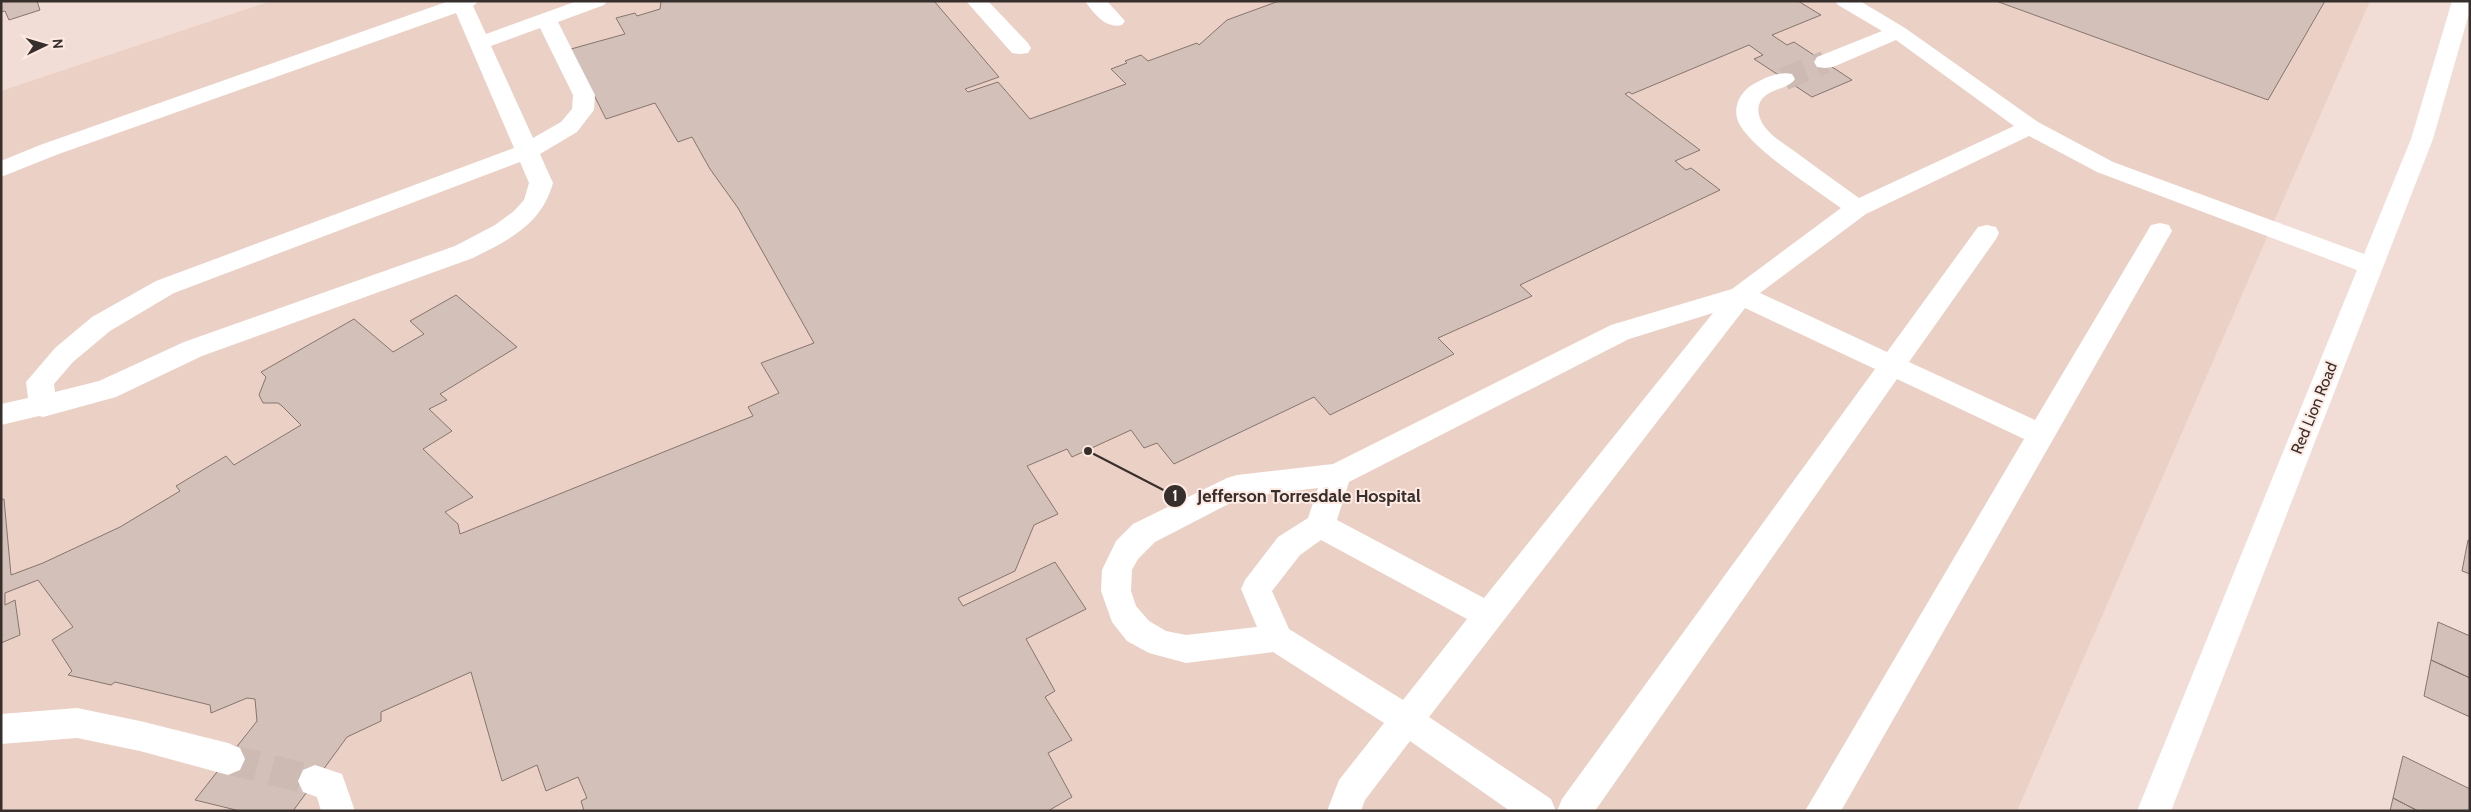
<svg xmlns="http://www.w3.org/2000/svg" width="2471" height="812" viewBox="0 0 2471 812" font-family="Cabin,sans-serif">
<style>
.built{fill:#ebd0c5}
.building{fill:#d3c0b9;stroke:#86756e}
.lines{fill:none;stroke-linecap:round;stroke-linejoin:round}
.minor-tunnel-far1{stroke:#ccbab3;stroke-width:23;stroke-dasharray:23 12;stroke-linecap:butt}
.minor-tunnel{stroke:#ccbab3;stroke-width:30;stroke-dasharray:30 15;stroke-linecap:butt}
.minor{fill:#fff;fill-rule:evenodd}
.labels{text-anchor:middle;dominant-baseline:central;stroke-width:4;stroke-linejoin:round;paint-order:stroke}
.street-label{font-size:16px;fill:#372f2c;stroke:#feeae2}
.leader{fill:none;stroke:#372f2c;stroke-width:2}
.callout-dot{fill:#372f2c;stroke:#feeae2;stroke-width:2}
.mark-label{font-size:15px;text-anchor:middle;font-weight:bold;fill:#fff}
.callout-label{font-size:18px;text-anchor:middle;font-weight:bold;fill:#372f2c;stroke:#feeae2;stroke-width:4;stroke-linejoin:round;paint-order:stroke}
</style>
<rect width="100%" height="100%" fill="#f1ddd5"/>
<path class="built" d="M271,1H2370L2017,811H1V91Z"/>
<path class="building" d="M1,1H37L40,10L9,20L5,11L1,12Z
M661,1H934L999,77L965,89L968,92L998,82L1030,119L1126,84L1111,69L1127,63L1125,61L1141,55L1148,61L1197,43L1199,45L1227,20L1279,1H1798L1821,15L1772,35L1787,45L1794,42L1852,80L1812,97L1754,59L1763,55L1749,45L1632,94L1629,92L1625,94L1700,150L1675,161L1686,170L1691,168L1720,190L1520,285L1532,296L1438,338L1454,354L1330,415L1314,397L1174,464L1157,443L1144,448L1131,430L1072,457L1067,449L1027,466L1058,514L1034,525L1015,571L958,598L963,606L1055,562L1086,609L1026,639L1055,691L1045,697L1072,740L1048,753L1072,797L1048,811H584L581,801L587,798L578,777L546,791L537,765L502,781L471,672L381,712V721L347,737L293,811H240L195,800L257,721L255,699L247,698L211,713L210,705L115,682L111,685L68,675L72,671L52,640L73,627L38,580L5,593V605L15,600L20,635L1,643V500L4,499L11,575L43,563L120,527L180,491L176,486L226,456L234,465L301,425L282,406L278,403H263L259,395L266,377L261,372L354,319L393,352L424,334L410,321L456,295L517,347L440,394L447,400L429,409L452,431L423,449L473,497L445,512L458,524L460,534L753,416L748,407L779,393L761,363L814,343L738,208L710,169L692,137L678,142L655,103L606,119L571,49L625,34L616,18L635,13L637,16L660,9Z
M1996,1H2325L2268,100Z
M2468,540L2470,541V574L2462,571Z
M2438,622L2470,636V678L2431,660Z
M2431,660L2470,678V717L2424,696Z
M2403,756L2470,789V811H2418L2393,798Z
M2393,798L2418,811H2390Z"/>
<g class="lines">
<path class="minor-tunnel-far1" d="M1784,79L1825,62"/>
<path class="minor-tunnel" d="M228,759L315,781"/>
<path class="minor" d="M449,1H479L473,6L486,34L577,1H607L604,5L558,22L595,95L594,110L577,132L540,154L553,183C541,225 510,239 473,258L202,356L116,397L43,417L39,416L1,425V404L28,398L26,382L55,348L92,317L156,281L514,148L456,13L56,155L1,177V161L40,145ZM540,28L573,95L572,109L561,122L533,138L491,46ZM520,162L529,183L524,200L514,211L495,225L455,246L184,342L99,381L55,392L54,384L73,362L110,331L174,293Z
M966,1H988L1028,43L1031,48L1028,53L1020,54L1012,53Z
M1085,1H1107L1125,21L1122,25C1106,29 1094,14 1085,1Z
M1835,1H1860L1905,28L2038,122L2113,162L2364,254L2411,139L2452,1H2470V10L2433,139L2171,811H2137L2357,270L2097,172L2029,136L1866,214L1760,293L1887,352L1978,227L1987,225L1996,227L1999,233L1996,239L1909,362L2035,420L2151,225L2160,223L2169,225L2172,231L1841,811H1805L2024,439L1897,379L1595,811H1557L1562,799L1875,369L1745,308L1429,717L1551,799L1556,811H1510L1410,741L1365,800L1361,811H1327L1339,780L1384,723L1273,652L1186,663L1149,653L1127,641L1112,622L1101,591L1102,570L1116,541L1133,524L1227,478L1237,475L1333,464L1611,325L1732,289L1841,208C1818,191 1743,144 1737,118C1734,106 1740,94 1749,87C1761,79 1777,71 1792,74L1795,79C1787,91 1764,88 1759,105C1757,112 1760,120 1764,126C1772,137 1786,145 1797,153C1817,168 1838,183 1859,198L2014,126L1896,40L1833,67L1825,68L1817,67L1814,62L1817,57L1882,31L1838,5ZM1713,313L1484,598L1337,520L1349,482L1629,339ZM1318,488L1308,518L1278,537L1245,580L1241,589L1257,627L1186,635L1166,631L1149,621L1136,606L1131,591L1132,570L1138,559L1155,542L1242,497ZM1321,540L1467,619L1403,700L1289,629L1272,591L1300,555Z
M77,708L140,721L228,743L240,748L245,759L240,770L228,775L140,751L77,738L1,744V714Z
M315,765L342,774L355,811H321L317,797L303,792L298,781L303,770Z"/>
</g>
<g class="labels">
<g class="street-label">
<text transform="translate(2314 408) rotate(-68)">Red Lion Road</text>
</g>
</g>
<path class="leader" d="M1088 451L1175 496"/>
<g class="callout-dot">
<circle cx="1088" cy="451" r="5"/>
<circle cx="1175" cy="496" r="12"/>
</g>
<g class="mark-label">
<text x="1175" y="501">1</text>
</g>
<g class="callout-label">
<text x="1309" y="502">Jefferson Torresdale Hospital</text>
</g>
<rect width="2471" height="812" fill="none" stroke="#372f2c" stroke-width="5"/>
<g transform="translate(45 45) rotate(85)" stroke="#feeae2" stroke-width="4" paint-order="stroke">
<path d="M0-4L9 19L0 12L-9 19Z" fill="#372f2c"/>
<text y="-8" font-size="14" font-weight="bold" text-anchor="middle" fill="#372f2c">N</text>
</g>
</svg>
